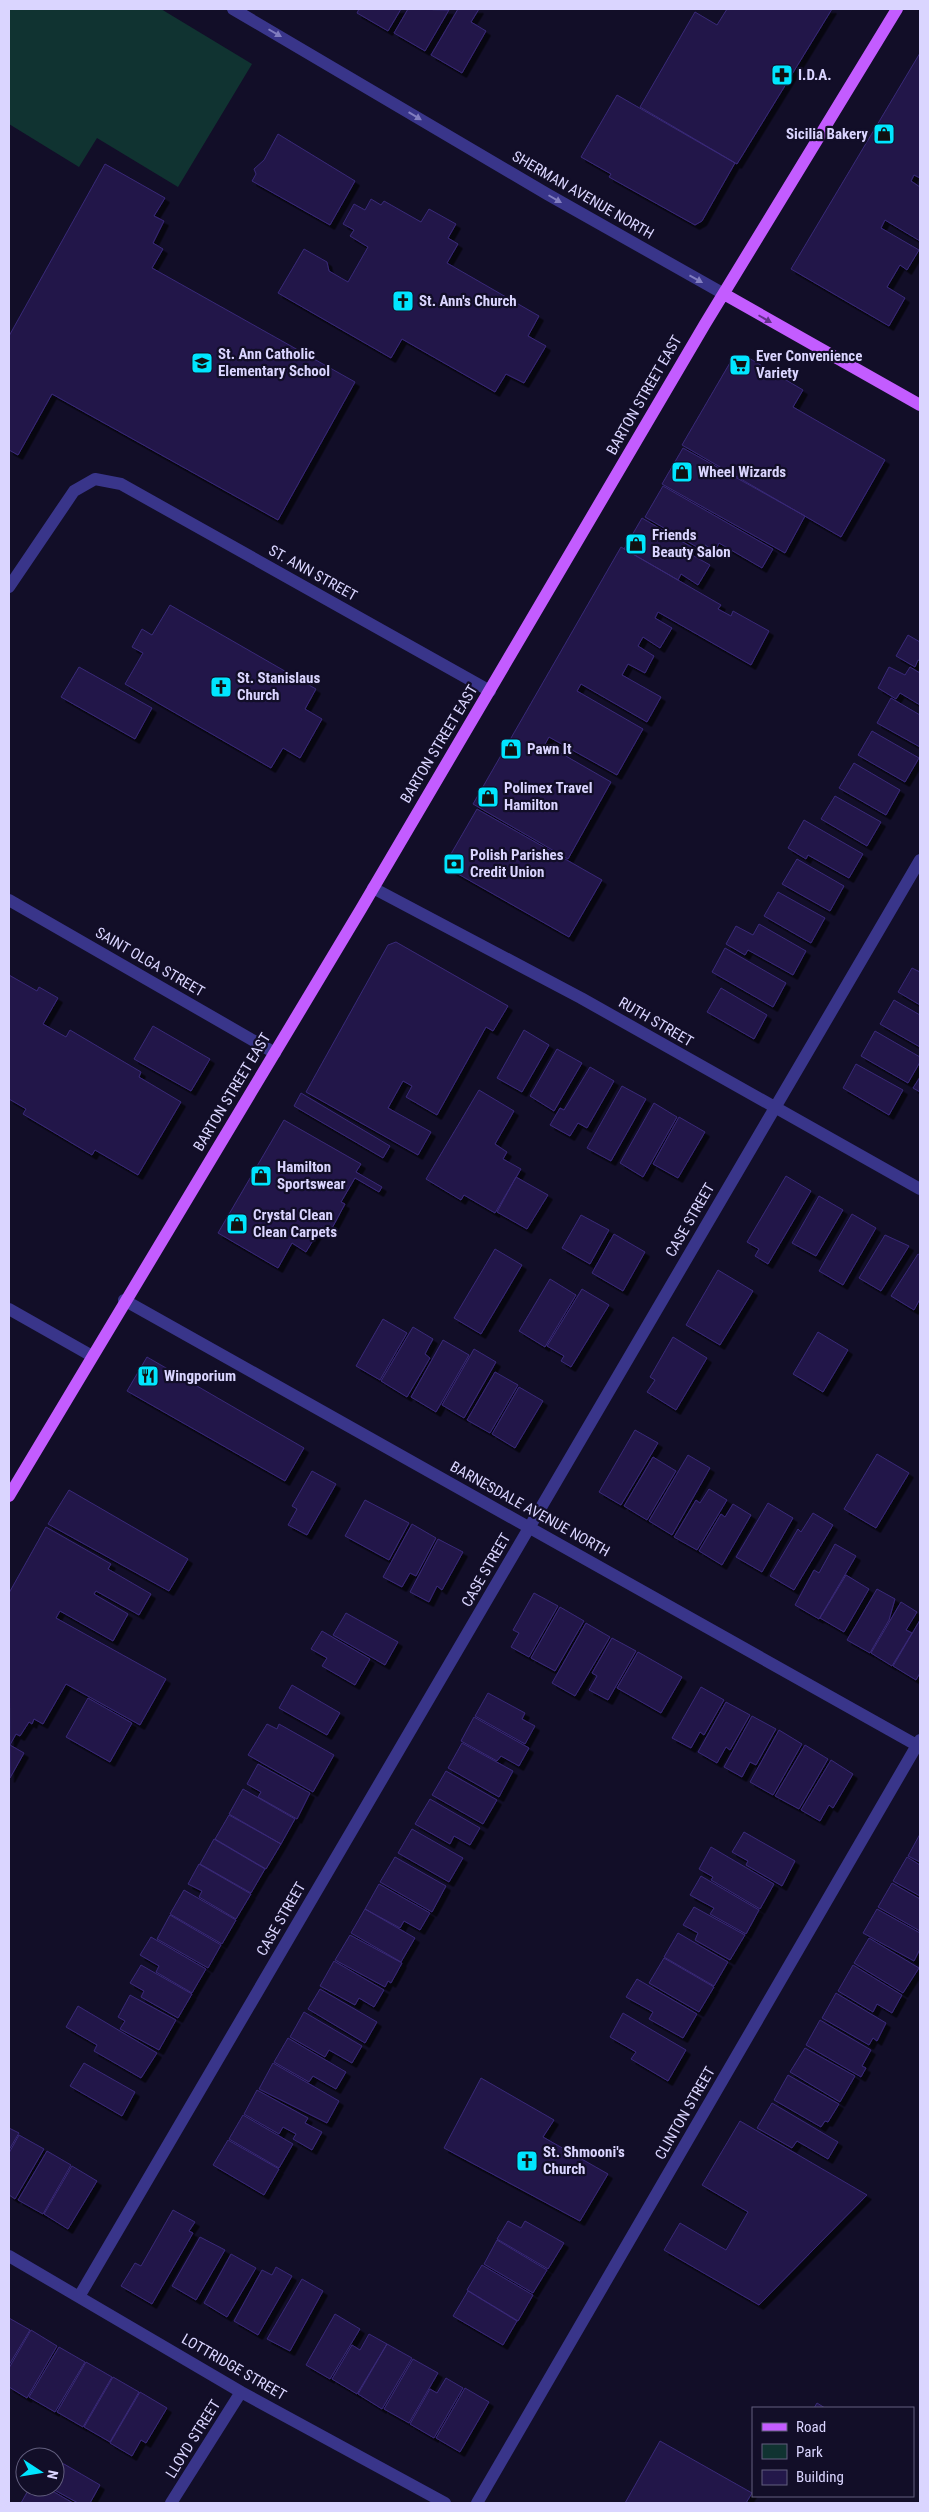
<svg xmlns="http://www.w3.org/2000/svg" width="929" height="2512" viewBox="0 0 929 2512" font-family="'Roboto Condensed',sans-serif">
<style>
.green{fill:#103331}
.building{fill:#23184a;stroke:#392978;filter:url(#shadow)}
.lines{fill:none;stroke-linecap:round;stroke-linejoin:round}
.minor{stroke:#39358a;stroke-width:12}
.major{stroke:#c35cff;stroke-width:12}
.oneway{fill:#817dbf}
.oneway2{fill:#623189}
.labels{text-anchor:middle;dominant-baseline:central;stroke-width:4.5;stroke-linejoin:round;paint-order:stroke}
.poi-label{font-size:15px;font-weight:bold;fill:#dad5ff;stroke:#120e28;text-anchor:start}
.street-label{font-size:15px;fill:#dad5ff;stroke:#120e28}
</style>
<defs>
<filter id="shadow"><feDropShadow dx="4.5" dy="4.5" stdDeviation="0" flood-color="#0009"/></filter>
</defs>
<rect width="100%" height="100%" fill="#120e28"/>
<path class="green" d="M9,9H161L252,64L178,187L97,138L79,167L9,124Z"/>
<path class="building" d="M359,9H401L388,31L357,13Z
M408,9L449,10L425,51L394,33Z
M458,9H479L471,22L486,31L462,73L431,55Z
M727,9H832L737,164L640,107L695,12L717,25Z
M920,53V178L914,175L911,181L920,187V241L885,220L881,228L919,250L907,270L900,265L887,287L905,298L889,326L791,269Z
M617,95L735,163L702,221L695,225L609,177L611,174L581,157Z
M278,134L355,181L330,225L252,181L256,174L254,169L264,160Z
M105,164L165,198L154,216L164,221L153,243L163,249L152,268L355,382L278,520L52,394L18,455L9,450V336Z
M371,199L381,205L384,201L421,222L429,209L456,224L448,238L458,244L447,263L539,316L528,336L546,346L524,383L506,374L495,392L402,339L391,358L278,293L304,249L327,262L329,271L348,282L368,247L350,236L354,230L343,224L354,204L365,210Z
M747,357L803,390L793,407L885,460L841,537L682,445L731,361Z
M683,448L805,516L785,553L662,484Z
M663,486L773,549L762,568L719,543L715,551L705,545L702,550L645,517Z
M642,518L695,549L692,555L710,565L698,585L681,574L678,580L624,549Z
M621,547L721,605L718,609L731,616L733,611L769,631L751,665L658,612L655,618L672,628L660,648L643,637L638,646L654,656L645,673L628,664L622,675L661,697L647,722L581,684L577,691L643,729L617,775L549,737L545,744L611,782L568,859L473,804Z
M170,605L316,689L305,709L322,719L300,758L283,748L271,768L125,684L143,653L132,647L142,629L152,635Z
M908,635L920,642V661L918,660L915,667L896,656Z
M79,667L152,708L135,739L61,697Z
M889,667L905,675L910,667L920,673V705L900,693L896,699L878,688Z
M891,698L920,715V747L877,723Z
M872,731L919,758L905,782L858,755Z
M854,763L900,790L886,815L839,788Z
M835,796L881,822L867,846L821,819Z
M477,809L602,880L569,937L444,866Z
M804,820L863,854L849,878L808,855L806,859L788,848Z
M797,859L844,886L830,911L782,884Z
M778,892L825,918L811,943L764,916Z
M759,924L806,951L793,975L748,950L745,955L726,944L736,926L753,935Z
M396,942L508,1006L493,1031L486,1027L437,1115L406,1097L412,1086L403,1081L388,1108L431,1132L418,1155L306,1092L388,945Z
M725,948L786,983L773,1007L712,972Z
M912,968L920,972V1005L898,992Z
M9,975L37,991L39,987L58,998L43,1024L66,1037L70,1030L141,1072L139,1077L181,1102L138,1175L95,1150L92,1155L23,1114L26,1109L9,1099Z
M721,988L767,1015L754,1039L707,1012Z
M894,1000L920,1015V1047L880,1024Z
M153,1026L210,1059L191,1091L134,1059Z
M524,1030L549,1045L522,1092L497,1078Z
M875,1031L920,1057V1062L908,1083L861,1056Z
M557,1049L582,1063L554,1111L530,1096Z
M856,1064L903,1090L889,1115L843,1088Z
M590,1067L614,1081L587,1128L578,1123L570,1136L550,1125L560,1108L564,1110Z
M920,1077V1092L913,1088Z
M622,1086L646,1099L611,1161L587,1148Z
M479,1090L514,1111L495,1144L507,1152L503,1159L521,1169L495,1213L464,1195L461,1200L426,1179Z
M301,1093L390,1146L383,1158L294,1106Z
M654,1103L677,1117L643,1177L620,1163Z
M679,1117L705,1132L678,1178L653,1164Z
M284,1120L361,1164L356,1172L382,1187L379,1192L355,1178L341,1202L345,1204L330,1232L321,1227L306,1252L292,1243L278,1268L218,1233Z
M786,1176L811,1191L768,1264L755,1256L759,1249L747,1242Z
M516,1177L548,1195L527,1229L497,1212Z
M819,1196L843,1210L816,1256L792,1243Z
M852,1214L876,1228L843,1285L819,1271Z
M581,1215L609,1230L590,1264L562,1248Z
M614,1234L645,1252L623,1291L592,1273Z
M885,1235L909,1246L881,1291L859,1278Z
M495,1249L522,1265L481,1334L454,1318Z
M918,1254L920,1255V1299L914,1310L891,1296Z
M718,1270L753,1291L720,1345L686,1325Z
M550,1279L576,1295L545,1347L519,1331Z
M582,1289L609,1305L571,1367L561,1361L564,1356L547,1346Z
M383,1319L407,1333L380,1380L356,1366Z
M413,1327L433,1339L425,1354L430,1358L407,1397L381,1381Z
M818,1332L848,1350L823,1392L793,1374Z
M673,1337L707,1358L676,1410L647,1392L655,1380L650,1377Z
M443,1340L469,1355L436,1412L411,1397Z
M474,1349L496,1362L464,1418L442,1405Z
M147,1357L304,1448L285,1481L127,1391Z
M495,1372L518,1385L490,1433L467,1420Z
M519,1387L543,1401L515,1448L492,1434Z
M635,1430L658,1443L621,1505L599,1492Z
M877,1454L909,1473L876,1528L844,1509Z
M688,1455L710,1468L672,1535L649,1521Z
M653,1457L676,1471L647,1520L624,1506Z
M312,1471L336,1484L307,1535L288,1525L297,1509L292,1506Z
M709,1489L727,1500L697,1550L674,1537L696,1500L700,1503Z
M69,1490L188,1559L169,1591L48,1524Z
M365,1500L409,1523L389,1560L345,1536Z
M768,1503L793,1518L762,1572L736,1557Z
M733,1504L751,1515L722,1565L699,1551L721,1514L725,1517Z
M813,1513L833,1525L794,1590L770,1576L798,1529L801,1532Z
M412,1524L436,1538L416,1576L410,1573L402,1587L383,1577Z
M46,1527L111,1564L108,1569L151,1594L139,1615L96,1591L94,1594L128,1614L113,1641L60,1611L56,1618L166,1679L140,1725L66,1684L43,1724L34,1719L32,1724L29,1722L20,1736L16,1734L10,1745L24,1753L10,1778L9,1593Z
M438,1539L463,1552L442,1590L437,1586L429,1602L410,1592Z
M835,1544L856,1556L819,1619L795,1605L814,1570L819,1573Z
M846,1575L869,1589L844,1632L820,1618Z
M877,1589L895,1599L889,1620L870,1653L847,1640Z
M534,1593L558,1606L529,1657L511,1647L519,1633L513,1630Z
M901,1602L917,1612L906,1630L912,1633L892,1666L871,1653Z
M560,1607L584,1621L555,1671L531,1658Z
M346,1613L398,1642L385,1665L333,1635Z
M920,1620V1673L916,1680L893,1666Z
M586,1623L610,1637L575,1696L552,1683Z
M322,1631L370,1659L355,1685L322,1666L327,1658L311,1649Z
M612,1638L636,1651L608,1700L589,1690L597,1676L592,1673Z
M638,1652L682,1677L661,1713L617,1688Z
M292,1685L340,1713L327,1735L279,1708Z
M701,1687L724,1700L704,1735L700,1732L691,1748L672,1738Z
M488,1693L525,1713L522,1719L535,1726L525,1744L475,1716Z
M88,1698L132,1723L110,1762L66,1737Z
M726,1702L750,1715L730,1750L726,1747L717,1763L698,1752Z
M752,1716L776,1729L756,1765L750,1762L742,1777L724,1767Z
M474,1717L529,1748L519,1766L501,1756L497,1761L461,1741Z
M267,1724L277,1729L279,1724L334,1755L313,1792L248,1755Z
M779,1730L802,1744L773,1795L750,1782Z
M462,1743L513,1771L499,1797L448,1768Z
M805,1745L828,1759L799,1809L775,1796Z
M831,1760L853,1774L833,1808L829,1805L820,1821L801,1810Z
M258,1764L310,1793L297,1819L258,1797L261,1792L247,1784Z
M446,1771L497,1800L483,1824L432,1795Z
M243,1789L295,1819L281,1844L229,1814Z
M430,1799L480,1828L470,1845L454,1836L450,1844L415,1824Z
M229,1815L281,1844L266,1869L215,1839Z
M412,1829L463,1858L449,1882L398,1853Z
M744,1832L795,1861L782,1886L746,1865L748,1861L732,1852Z
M920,1834V1862L908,1856Z
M214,1839L265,1869L251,1893L200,1864Z
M711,1847L774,1884L760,1909L711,1880L713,1877L699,1869Z
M395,1857L446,1886L432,1912L380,1882Z
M907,1857L920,1865V1896L893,1881Z
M199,1864L251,1894L236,1919L199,1897L202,1891L188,1884Z
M701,1876L759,1910L746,1934L710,1914L714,1908L690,1895Z
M892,1883L920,1899V1931L878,1907Z
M379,1884L430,1913L420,1930L404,1921L400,1928L365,1909Z
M184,1890L236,1920L222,1944L170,1914Z
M694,1907L745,1935L730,1960L695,1940L698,1933L683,1925Z
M365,1909L415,1938L401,1962L351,1933Z
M877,1909L920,1933V1949L914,1961L863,1933Z
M170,1915L221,1945L208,1968L157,1939Z
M678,1933L728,1962L714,1986L664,1957Z
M350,1935L402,1963L391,1983L388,1981L385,1987L335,1960Z
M151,1937L206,1969L192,1993L156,1972L159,1966L140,1955Z
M869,1938L919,1968L903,1993L854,1963Z
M664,1958L714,1987L699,2012L649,1983Z
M334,1961L384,1990L374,2007L359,1998L355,2005L320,1986Z
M141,1965L192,1994L178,2018L141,1997L144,1991L130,1983Z
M853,1965L902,1995L892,2013L877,2004L873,2012L838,1991Z
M637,1979L697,2014L683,2038L649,2019L653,2012L626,1997Z
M320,1989L377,2022L365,2043L308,2009Z
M836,1993L886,2023L877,2041L873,2038L869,2045L822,2018Z
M130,1995L176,2020L159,2050L120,2029L125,2021L118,2017Z
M78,2006L157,2053L141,2078L94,2051L97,2045L66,2027Z
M304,2012L362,2046L352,2063L329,2050L325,2057L290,2037Z
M623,2013L686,2050L668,2081L631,2059L636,2052L610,2037Z
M820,2020L871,2050L862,2066L866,2068L861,2077L806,2045Z
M288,2038L346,2072L336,2089L313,2076L309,2082L274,2062Z
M805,2048L855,2076L840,2102L790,2072Z
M84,2063L135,2092L122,2116L70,2086Z
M273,2063L339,2101L327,2123L259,2089Z
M788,2075L839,2104L828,2122L825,2121L821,2127L774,2100Z
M481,2078L554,2120L543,2137L608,2174L580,2221L444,2148Z
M257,2090L308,2118L305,2123L322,2132L312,2150L293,2139L296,2134L283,2127L279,2134L244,2114Z
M772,2103L838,2142L828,2159L797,2141L792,2148L757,2128Z
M243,2115L293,2144L279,2168L229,2139Z
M740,2121L867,2195L759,2305L664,2250L680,2223L726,2250L748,2212L702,2185Z
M9,2128L19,2133L9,2150Z
M19,2135L44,2149L15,2199L9,2195V2153Z
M228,2140L279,2169L264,2195L213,2165Z
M47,2151L71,2165L43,2214L18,2200Z
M72,2166L97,2181L68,2229L44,2214Z
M173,2210L195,2222L189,2231L193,2233L152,2304L121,2286L135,2263L141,2266Z
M508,2221L521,2228L525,2221L564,2243L548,2269L497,2239Z
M200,2237L225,2250L196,2300L172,2286Z
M497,2240L547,2270L533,2293L484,2264Z
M231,2254L256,2268L227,2317L204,2303Z
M482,2265L533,2295L518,2321L467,2290Z
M276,2267L292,2276L258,2335L234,2321L262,2270L272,2275Z
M302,2279L323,2291L290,2351L267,2339Z
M468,2291L517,2321L503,2345L453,2316Z
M335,2314L360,2329L330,2379L306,2365Z
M9,2318L30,2330L9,2365Z
M31,2330L57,2346L27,2398L9,2387V2368Z
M369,2334L387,2344L357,2394L332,2379L352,2345L360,2350Z
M387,2344L412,2358L382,2409L358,2394Z
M59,2347L85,2362L55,2412L29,2397Z
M413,2359L438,2373L409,2423L384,2409Z
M86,2362L112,2377L83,2427L57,2412Z
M113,2377L139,2392L110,2442L84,2427Z
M446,2378L463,2388L434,2438L410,2424L430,2389L437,2393Z
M465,2388L489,2402L460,2452L436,2438Z
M140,2392L167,2408L146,2443L141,2440L132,2456L110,2443Z
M817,2403L825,2408H814Z
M660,2441L752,2493L746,2503H625Z
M55,2462L64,2464L100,2485L90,2503H78L49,2487H55Z
M30,2487L45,2494L49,2489L73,2503H21Z"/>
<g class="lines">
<path class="minor" d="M233,9L547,194L724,294
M9,587L74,491L95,479L121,484L490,691
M373,888L581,998L920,1189
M9,900L275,1053
M124,1300L920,1747
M9,1309L92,1356
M9,2256L241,2392L445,2503
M80,2295L920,860
M171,2503L241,2392
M477,2503L920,1740"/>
<path class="major" d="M724,294L920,405
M9,1496L361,909L705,324L897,9"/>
</g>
<defs><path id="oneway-solid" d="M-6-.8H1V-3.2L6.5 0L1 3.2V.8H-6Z" transform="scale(1.25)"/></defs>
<g class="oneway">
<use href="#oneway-solid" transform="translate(275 33) rotate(30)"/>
<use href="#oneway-solid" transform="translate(415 116) rotate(31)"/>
<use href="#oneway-solid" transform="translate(555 199) rotate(30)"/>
<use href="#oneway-solid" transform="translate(696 279) rotate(29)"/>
</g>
<use class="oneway2" href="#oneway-solid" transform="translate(765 319) rotate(30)"/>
<defs>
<g id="pharmacy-square" transform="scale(1.125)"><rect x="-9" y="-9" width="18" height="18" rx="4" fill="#01e5ff" stroke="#120e28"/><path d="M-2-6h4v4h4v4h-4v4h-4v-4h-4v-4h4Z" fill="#111"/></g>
<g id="shop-square" transform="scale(1.125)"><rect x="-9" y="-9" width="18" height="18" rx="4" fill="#01e5ff" stroke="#120e28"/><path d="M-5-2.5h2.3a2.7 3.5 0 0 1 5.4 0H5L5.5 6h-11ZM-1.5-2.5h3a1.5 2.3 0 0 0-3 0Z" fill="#111"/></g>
<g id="church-square" transform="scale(1.125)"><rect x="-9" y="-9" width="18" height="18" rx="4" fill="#01e5ff" stroke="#120e28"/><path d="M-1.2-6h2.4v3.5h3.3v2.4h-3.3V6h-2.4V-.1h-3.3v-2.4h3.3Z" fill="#111"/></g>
<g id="school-square" transform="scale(1.125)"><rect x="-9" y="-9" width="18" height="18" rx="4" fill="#01e5ff" stroke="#120e28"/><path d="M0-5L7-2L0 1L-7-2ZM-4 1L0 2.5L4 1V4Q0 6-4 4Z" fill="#111"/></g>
<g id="supermarket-square" transform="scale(1.125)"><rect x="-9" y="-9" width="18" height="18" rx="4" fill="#01e5ff" stroke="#120e28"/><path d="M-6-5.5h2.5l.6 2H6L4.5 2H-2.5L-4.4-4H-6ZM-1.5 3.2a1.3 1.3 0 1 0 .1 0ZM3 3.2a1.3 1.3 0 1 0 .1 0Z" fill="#111"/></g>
<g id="bank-square" transform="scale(1.125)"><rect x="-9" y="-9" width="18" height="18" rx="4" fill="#01e5ff" stroke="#120e28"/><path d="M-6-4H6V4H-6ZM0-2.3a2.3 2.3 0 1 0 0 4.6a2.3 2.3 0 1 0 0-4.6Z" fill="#111"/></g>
<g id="restaurant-square" transform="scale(1.125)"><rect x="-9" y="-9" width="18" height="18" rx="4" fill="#01e5ff" stroke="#120e28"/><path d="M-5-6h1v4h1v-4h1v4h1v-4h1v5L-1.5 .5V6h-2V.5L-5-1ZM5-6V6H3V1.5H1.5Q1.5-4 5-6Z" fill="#111"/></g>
</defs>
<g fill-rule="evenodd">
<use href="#pharmacy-square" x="782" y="75"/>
<use href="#shop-square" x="884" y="134"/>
<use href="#church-square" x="403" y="301"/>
<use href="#school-square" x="202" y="363"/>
<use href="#supermarket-square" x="740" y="365"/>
<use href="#shop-square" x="682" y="472"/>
<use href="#shop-square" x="636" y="544"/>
<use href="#church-square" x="221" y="687"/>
<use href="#shop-square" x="511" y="749"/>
<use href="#shop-square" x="488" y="797"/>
<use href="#bank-square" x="454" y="864"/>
<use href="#shop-square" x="261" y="1176"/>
<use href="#shop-square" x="237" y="1224"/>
<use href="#restaurant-square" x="148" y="1376"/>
<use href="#church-square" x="527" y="2161"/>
</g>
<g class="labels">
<g class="poi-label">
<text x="798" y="75">I.D.A.</text>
<text x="868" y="134" text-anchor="end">Sicilia Bakery</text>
<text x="419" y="301">St. Ann's Church</text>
<text x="218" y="354">St. Ann Catholic<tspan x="218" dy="17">Elementary School</tspan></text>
<text x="756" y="356">Ever Convenience<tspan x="756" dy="17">Variety</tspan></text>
<text x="698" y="472">Wheel Wizards</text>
<text x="652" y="535">Friends<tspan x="652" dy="17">Beauty Salon</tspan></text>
<text x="237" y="678">St. Stanislaus<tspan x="237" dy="17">Church</tspan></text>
<text x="527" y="749">Pawn It</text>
<text x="504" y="788">Polimex Travel<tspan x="504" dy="17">Hamilton</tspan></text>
<text x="470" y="855">Polish Parishes<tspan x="470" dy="17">Credit Union</tspan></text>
<text x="277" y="1167">Hamilton<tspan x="277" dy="17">Sportswear</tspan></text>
<text x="253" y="1215">Crystal Clean<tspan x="253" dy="17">Clean Carpets</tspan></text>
<text x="164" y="1376">Wingporium</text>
<text x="543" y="2152">St. Shmooni's<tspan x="543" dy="17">Church</tspan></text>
</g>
<g class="street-label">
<text transform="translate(583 195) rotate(30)">SHERMAN AVENUE NORTH</text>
<text transform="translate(644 395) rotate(-60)">BARTON STREET EAST</text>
<text transform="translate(313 573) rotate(29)">ST. ANN STREET</text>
<text transform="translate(439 744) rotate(-59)">BARTON STREET EAST</text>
<text transform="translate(150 962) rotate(30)">SAINT OLGA STREET</text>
<text transform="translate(656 1022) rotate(30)">RUTH STREET</text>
<text transform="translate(232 1092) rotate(-59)">BARTON STREET EAST</text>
<text transform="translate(690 1220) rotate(-60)">CASE STREET</text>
<text transform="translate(530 1509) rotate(29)">BARNESDALE AVENUE NORTH</text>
<text transform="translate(486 1570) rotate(-60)">CASE STREET</text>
<text transform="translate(281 1919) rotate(-60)">CASE STREET</text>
<text transform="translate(685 2113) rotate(-60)">CLINTON STREET</text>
<text transform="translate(234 2367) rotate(30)">LOTTRIDGE STREET</text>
<text transform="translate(193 2439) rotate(-58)">LLOYD STREET</text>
</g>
</g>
<rect width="929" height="2512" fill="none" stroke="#dad5ff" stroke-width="20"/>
<rect x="752" y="2407" width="162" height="90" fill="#120e28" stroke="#625e7e"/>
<rect x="762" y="2423" width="25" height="8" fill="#c35cff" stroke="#625e7e"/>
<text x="796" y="2432" font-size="15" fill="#dad5ff">Road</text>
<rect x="762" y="2444" width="25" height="15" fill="#103331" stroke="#625e7e"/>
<text x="796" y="2457" font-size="15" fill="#dad5ff">Park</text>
<rect x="762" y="2470" width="25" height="15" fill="#23184a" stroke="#625e7e"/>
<text x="796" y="2482" font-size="15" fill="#dad5ff">Building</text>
<g transform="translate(40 2472) rotate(102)"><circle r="24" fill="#120e28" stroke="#625e7e"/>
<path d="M0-4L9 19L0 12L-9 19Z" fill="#01e5ff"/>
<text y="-8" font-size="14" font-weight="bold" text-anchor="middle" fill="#dad5ff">N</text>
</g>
</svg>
